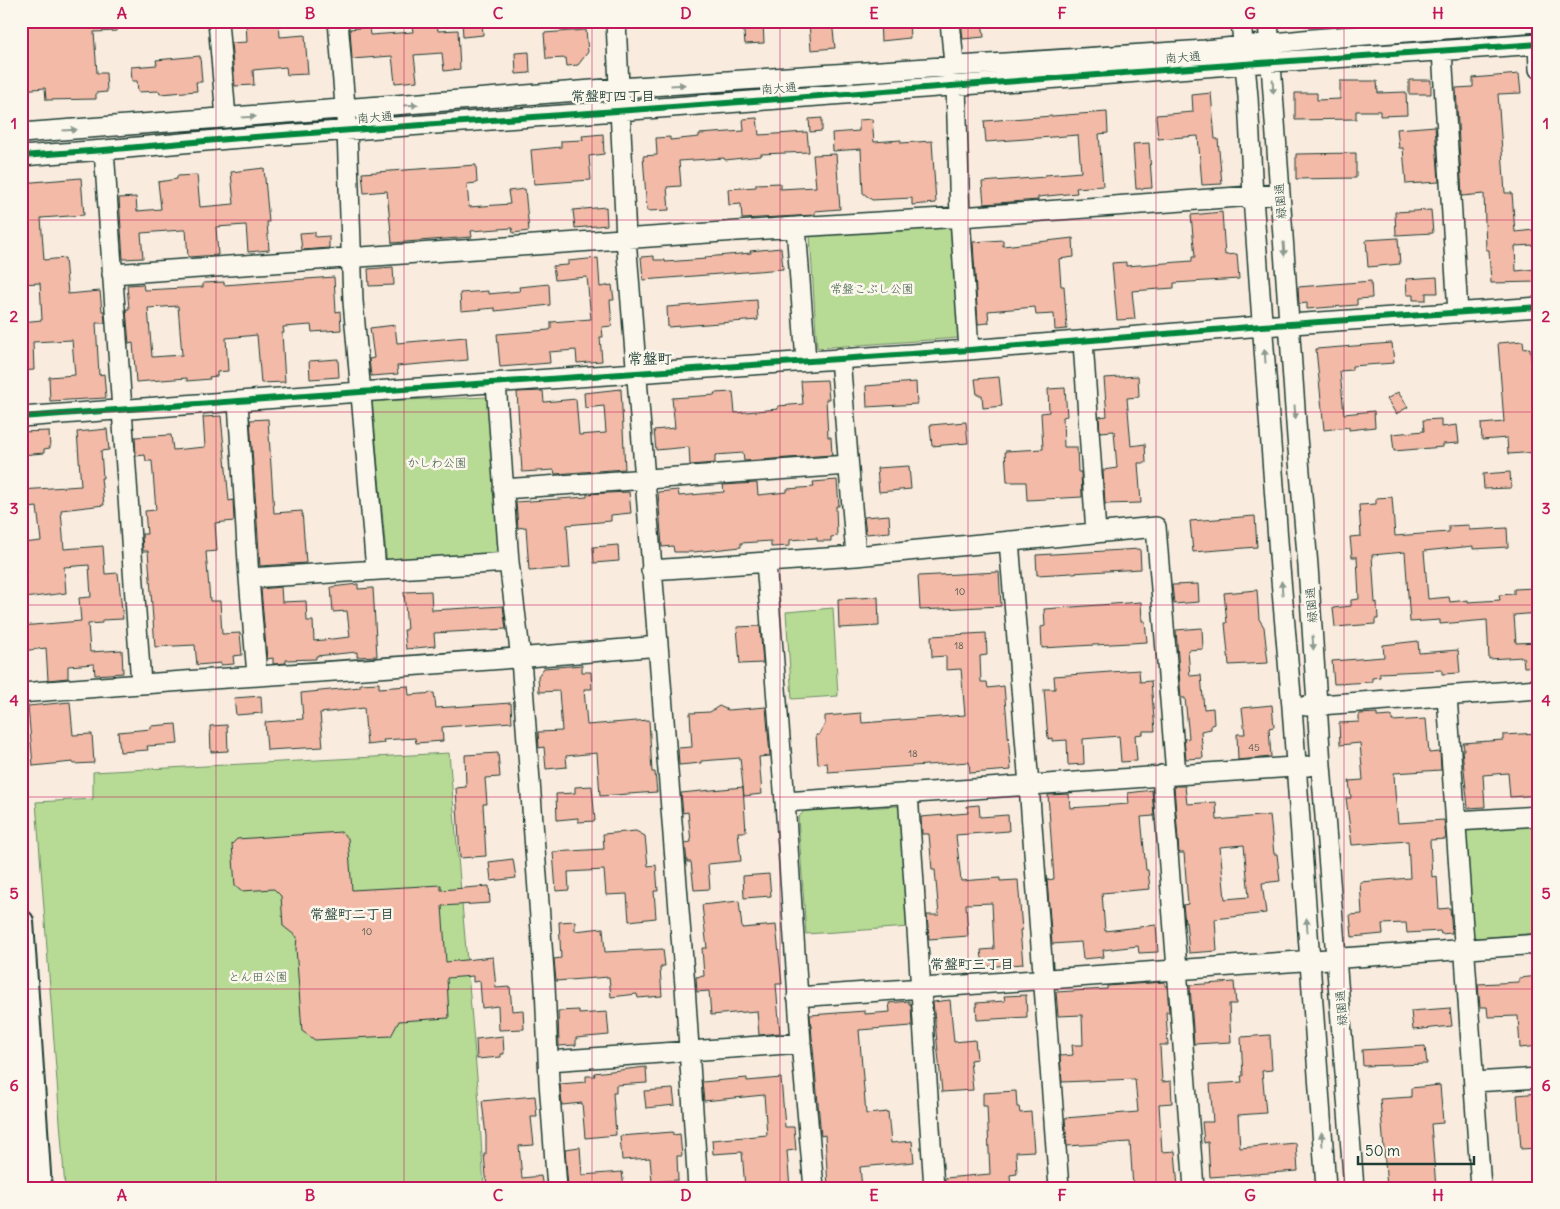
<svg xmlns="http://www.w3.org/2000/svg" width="1560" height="1209" viewBox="0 0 1560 1209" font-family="Delius,'Klee One',sans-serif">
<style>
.green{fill:#b7da95;stroke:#6b8c64}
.building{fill:#f2baa7;stroke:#1f3d34;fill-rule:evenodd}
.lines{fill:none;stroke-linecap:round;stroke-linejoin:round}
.minor-casing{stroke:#1f3d34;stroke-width:22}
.major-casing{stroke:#1f3d34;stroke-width:28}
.minor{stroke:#fbf7ec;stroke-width:19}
.major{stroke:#fbf7ec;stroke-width:24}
.cycleway-casing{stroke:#fbf7ec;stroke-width:9}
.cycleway{stroke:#00873e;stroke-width:6}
.oneway{fill:#8d9a90}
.grid{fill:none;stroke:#c2185b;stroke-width:1;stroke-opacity:0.55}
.labels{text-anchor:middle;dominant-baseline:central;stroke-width:5;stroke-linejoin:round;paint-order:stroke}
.number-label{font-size:10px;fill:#545c51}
.street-label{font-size:12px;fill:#1f3d34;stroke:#fbf7ec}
.park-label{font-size:12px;fill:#3d5c47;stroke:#fbf7ec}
.neighbourhood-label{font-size:14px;font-weight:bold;fill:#1f3d34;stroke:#fbf7ec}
.quarter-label{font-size:15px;font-weight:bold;fill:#1f3d34;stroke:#fbf7ec}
.neatline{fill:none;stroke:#c2185b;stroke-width:2}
.grid-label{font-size:16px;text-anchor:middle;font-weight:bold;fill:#c2185b}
</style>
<rect width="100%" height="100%" fill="#f9ebde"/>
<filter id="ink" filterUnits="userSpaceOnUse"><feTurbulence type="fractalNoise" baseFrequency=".02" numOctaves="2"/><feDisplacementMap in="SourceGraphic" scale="10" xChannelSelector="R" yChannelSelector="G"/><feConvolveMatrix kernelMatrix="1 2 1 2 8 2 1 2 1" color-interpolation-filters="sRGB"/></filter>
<g filter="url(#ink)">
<path class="green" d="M954,227L959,338L817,348L810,236Z
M491,397L503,557L387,565L372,401Z
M833,608L838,696L792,699L786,612Z
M449,753L478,1089L484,1188H65L36,802L93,799V772Z
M897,806L902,810L909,927L806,934L798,818L804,811Z
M1539,822V933L1476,938L1471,932L1464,831L1468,827Z"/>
<path class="building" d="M21,21H117V31L94,32L97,73H106L107,92L96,93V99L46,100L45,88L21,90Z
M246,21H279L280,37L305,35L308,74L287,75L286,67L253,70L254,85L235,86L231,43L247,42Z
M462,21H482L483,35L463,37Z
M743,21H763L764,43L745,44Z
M809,21H832L835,48L811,50Z
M880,21H909L910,38L881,41Z
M961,21H982L984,37L963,39Z
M437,23L438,31L458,30L460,69L444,71L442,53L414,55L417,81L395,83L392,56L352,59L350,29L369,27L370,35L413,32L412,25Z
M586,30L588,52L578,65L567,66L566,58L546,59L544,33Z
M529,52L530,73L516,74L515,53Z
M200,56L202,82H196L197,91L160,94L159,91L138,92L137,81H132L131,67L157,65L156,60Z
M1519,74L1521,93L1498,94L1505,193H1512L1515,232L1534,230L1535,245L1515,246L1516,271L1536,269L1537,282L1491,283L1489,250H1486L1484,194L1462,196L1456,88L1473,87V78Z
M1409,80H1431V94H1409Z
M1340,81H1377L1378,93L1406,92L1407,115L1380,116V111H1356V119L1295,120V93H1317V100L1340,99Z
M1211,93L1215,139H1218L1222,184L1202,185L1198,136L1158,139L1156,115L1193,112L1192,95Z
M1107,112L1108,133L1099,134L1103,186L1076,188L1077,193L1038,197V200L984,204L982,182L1045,177V175L1081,172L1078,135L986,142L984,121Z
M757,118L759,135L807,132L809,152L761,154V156L725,160L724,158L679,161L681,186L667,187L669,210L647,211L643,156L657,155L656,138L670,137V140L699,137V134L744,131L743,119Z
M822,118V131L810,132L809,119Z
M872,119L874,142L901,140V143L932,141L936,203L912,205V198L872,200L863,193L861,149L833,151L832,133L859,131V120Z
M1435,126L1439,182L1406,184L1403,148H1399L1397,129Z
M603,134L604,154L589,156L591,180L534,184L531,150L561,147V141L583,140L582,136Z
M1149,143L1152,188L1136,189L1133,144Z
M1356,153V178L1296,179V154Z
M836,154L840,209L815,211V215L742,219L741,204L729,205L728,189L756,187V184L780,183V189L816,187L813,155Z
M476,165L477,183L467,184L469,207L510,204L508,191L525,189L529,231L513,233L512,228L471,231L472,237L392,243L387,191L364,193L362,173Z
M264,168L269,222H267L269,250L248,252L246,225L216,227L218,255L188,257L186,230H182L141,233L143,258L123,259L119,198L136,197L137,211L161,209L158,182L177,179V176L197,175L200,207L234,204L231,172Z
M81,178L84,215L41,218L44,260L65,258L68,294L100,291L102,311H104L105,323H96L99,375L104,374L106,398L50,401L49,377L75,375L72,340L33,342L34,370L21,371V322L42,320L40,283L21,284V183Z
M606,207L607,225L575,228L573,210Z
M1431,210L1433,233L1396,235L1395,212Z
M1222,212L1225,255L1237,254L1239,279L1174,283V288L1132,291L1135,319L1117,320L1112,263L1126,262V266L1192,261V257H1195L1191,215Z
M315,232V237L329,236V248L302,250L300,233Z
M1073,238L1074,257L1059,259L1061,286H1064L1067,329L1055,330L1054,314L1036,315L1035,307L988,311L989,323L978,324L973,242L1003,240V246Z
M1398,238L1400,264L1368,267L1366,240Z
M781,248L783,269L643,280L641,257L654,256V260H665V262L706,259L705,257L751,253L750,251Z
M598,258L600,287L612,285L614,300H610L612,326L602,327L603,337H600L602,361L577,363L576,350L549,352L550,363L500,367L497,334L549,330L551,329V322L591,319L587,277L555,280L553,266L568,265V261Z
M393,267L394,285L369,286L368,269Z
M334,277L336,312L340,311L341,330L312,332L311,325L283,327L284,333H282L285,382L261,383L257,335L226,338L228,371L217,372V376L209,377L210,379L187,381V378L136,382L133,343L129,344L126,309H129L127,285L143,284L144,290L203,287V283L224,282V285ZM178,306L182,355L152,357L148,308Z
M1437,277L1438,293H1426V300H1413V295H1407L1406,279Z
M1371,281L1372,298L1357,299V305L1307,309V303L1299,304L1298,287Z
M549,284L550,305L495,311V308L461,311L460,293L488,291V294L520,291L519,287Z
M757,300L758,320L668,327L667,307Z
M395,325L397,343L466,337L468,360L397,366L398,374L371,376L369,359L374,358L370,328Z
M1523,341L1524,349L1530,348L1535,403H1539V452L1508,454L1507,438L1482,440L1481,424L1504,422L1498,343Z
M1392,343L1394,363L1352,366V370L1340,371L1344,414L1374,411L1375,427L1349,430V427L1324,430L1316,349Z
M338,359L339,377L310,379L309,361Z
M1138,376L1139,397L1127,398L1131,446L1145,444L1146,463H1138L1141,503L1105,504L1103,470L1117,468L1114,431L1100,432L1099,417L1107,416L1104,378Z
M999,377L1002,406L983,408L982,395H977L975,379Z
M827,380L829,399H826L828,437H831L832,455L744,461L743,453L715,455V463L690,465L689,447L656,450L654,430L675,428L672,398L715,395L714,393L733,392L735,413L778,409V406L803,404L801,381Z
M916,382L917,404L867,407L866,386Z
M1065,388L1067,416L1063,417L1064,447H1077L1078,472H1081L1082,497L1027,500L1026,482H1007L1005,451L1043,449L1041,413L1049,412L1048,389Z
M621,389L625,469L555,474L554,470L522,472L517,392L543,391L544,402L576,399L579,435L606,433L604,406L585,408L584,393Z
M1398,392L1408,407L1396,414L1387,399Z
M221,416L229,501L233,500L234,521L215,523L217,551L206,552L210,601H220L222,634L240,633L242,655L233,656L234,664L221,665V663L197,665L195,645L155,647L148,551H143L142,534H147L145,511L156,510L152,461H146L145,455L136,456L135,437L171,435L173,450L205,447L203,417Z
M268,419L274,513L302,511L306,563L260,566L250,420Z
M1441,419V427L1457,425L1459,443L1443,444V447L1394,451L1392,434L1424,431L1423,420Z
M966,422L968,443L932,446L930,425Z
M107,429L109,450L101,451L103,478H101L104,505L61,510L64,549L103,546L105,574L118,573L123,619L102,620V623L88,624L90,652L122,650L123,673L95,675L94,664L68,666V678L48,680L46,648L22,651L21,626L81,621L79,598L91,597L89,565L64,567L66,593L24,598L22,575H26L23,543L41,541L37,507L21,509V490L81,486L77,432Z
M49,431L50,448L44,449V453L21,455V432Z
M909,466L911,489L879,492L877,468Z
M1510,472L1511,488L1484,489L1483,474Z
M837,480L839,506H836L837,536L831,537V541H817V538L790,540V546L771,547V541L741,543V547L694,552H674L673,546L662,547L658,492L678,490L679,496L724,492L723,485L757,483L758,495L787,492V489L814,487L813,482Z
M629,492L631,513L611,515V521L567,525L570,568L529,571L526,527L518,528L516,502L587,497V494Z
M1392,497L1395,536L1449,532V526L1469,525V530L1507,528L1508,547L1473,549V546L1424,551L1428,599L1449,597L1450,602L1468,600V602L1500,600L1499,595L1514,594V589L1536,588L1537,600H1539V613L1514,615L1516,643L1539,642V666L1524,667L1523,657L1489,659L1487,620L1440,624V620L1410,622L1405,552L1372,555L1375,603L1377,602L1378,619H1375V624L1335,627L1333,608L1351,606V600L1359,599L1357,557H1352L1350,537L1361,536L1359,505L1376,504V498Z
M889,515L890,532L866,534L864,517Z
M1255,516L1257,547L1193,552L1190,521Z
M618,545L619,561L594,563L593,547Z
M1140,549L1141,569L1037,575L1036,555Z
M999,572L1001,606L920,610L918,576Z
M358,584V589L373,588L377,656L357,657V652L316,656V659L286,660V663L273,664V658L267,659L261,589L281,587L282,602L306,601L307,621H313L314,641L350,637L347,611L333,612L331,587Z
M1198,584L1199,602L1174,604L1172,585Z
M1257,590L1259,619L1264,627L1268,663L1229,665L1225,623H1227L1224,593Z
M431,591L432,610L503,606L506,629L434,633L435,646L406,649L404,630H407L404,592Z
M878,597L879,626L839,628L838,599Z
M1141,602L1142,621H1145L1147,642L1042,648L1041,627L1045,626L1044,609Z
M760,626L763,663L740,664L737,627Z
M1202,628L1203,649L1188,650L1190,676L1201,675L1204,709L1213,708L1214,724L1211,725V729L1201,731L1203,758L1186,759L1184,739L1189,738L1185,698H1181L1176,630Z
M986,633L987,655L980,656L981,682H987L988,688L1004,686L1011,770L970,773L969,762L828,772L827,763L818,764L816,735H819L825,724V716L861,713L862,723L965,715L961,669L946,670V656L932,657L931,636Z
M1418,641L1419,653L1458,650L1460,673L1442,674V670L1380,673V677L1372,678V682L1334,684L1332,661L1384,657L1383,645Z
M582,665V672H591L592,689H584L587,725L649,720L652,772H655L657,792L600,796L597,753L566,756L567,767L546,769L544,747L539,748L538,732L562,731L559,691L539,692L538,676L544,668Z
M1139,670L1140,682L1151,681L1155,731H1143V734L1135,735L1137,761L1121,762L1119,736L1083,739L1084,764L1068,765L1067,740L1052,741V738L1048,739L1044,689H1055L1054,676Z
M379,683V688L408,686L409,695L434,693L436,708L511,703L512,722L442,727L443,741L416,743L415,738L383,740L384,743L367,745L364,708L320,713L323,747L267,750L265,722L303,719L301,693L360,687V684Z
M261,696L262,713L236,715L234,698Z
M70,702L73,735L92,734L94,763L73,764V762L33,766L28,706Z
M1272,705L1274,727L1269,728L1271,757L1238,760L1237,734H1245L1242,708Z
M719,706L728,710L766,707L770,756L759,757L762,794L744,796L740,758L701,761V763L679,765L678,748L692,747L690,713L710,712Z
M1377,713V717L1392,716V721L1426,719L1429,753L1440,752L1441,770L1394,773L1395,792L1398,823L1444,820L1446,839L1430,840L1432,877L1437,876L1439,909L1450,908L1452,933L1441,934L1440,931L1407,933L1406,923L1382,924L1383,934L1352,937L1350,915L1362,914L1360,882L1410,878L1408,841L1352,845L1346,798H1351L1349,781L1363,780L1360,743L1340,745L1339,723L1359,722V714Z
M176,724L178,744L147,746L148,750L120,752L118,732L151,729V726Z
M227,725L228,751L211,752L210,726Z
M1539,733V795L1510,797L1508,773L1483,775L1485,807L1468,808L1462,750H1464L1463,743L1503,740V735Z
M498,753L500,777L485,778L487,804H483L486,856L460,858L456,788L466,787L465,755Z
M592,786L595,821L578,822V818L557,820L556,794L575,793V787Z
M1174,786H1185L1187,804L1216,802L1217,820L1270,815L1274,854H1277L1280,881L1262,883L1266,913L1215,919L1217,951L1189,953L1186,921L1185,922L1183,905L1188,904L1184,853H1179ZM1244,845L1249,897L1225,899L1220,847Z
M743,787L746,832H738L741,861L708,864L710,889L694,890L691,862H687L685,843L691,842L688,812L683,813L681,793Z
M1152,790L1154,816L1141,817L1146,870H1148L1150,889L1102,893L1105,931L1156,925L1158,952L1139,953L1138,946L1103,950L1104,957L1083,959L1081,942L1052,944L1047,880L1054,879L1048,795L1069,794L1070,808L1129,804L1128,793Z
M979,805L980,817L1008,815L1009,831L956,835L961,881L1000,878V881L1018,880L1022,930H1020L1023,964L983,967L981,950L994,949L992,903L966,904L968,936L929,939L927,915H939L935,870H932L929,834H922L921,817L968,813L967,806Z
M636,831L645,836L648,866L656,865L658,891H654L656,918L629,921L627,894L606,895L604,870L568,872L569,890L556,891L553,852L604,849L603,834Z
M341,832L348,838L352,890L441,885V890L489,886L490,903L442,906L446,962L493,957L496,988L510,987L512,1011L523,1010L524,1029L499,1030L498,1006L482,1008L480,981L473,982V976L447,978L449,1018L399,1021L391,1036L315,1040L302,1031L296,948L297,937L283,926L281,896L274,889L241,891L235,886L232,844L237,839Z
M513,859L516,878L491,881L489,862Z
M769,874L771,896L744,898L743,876Z
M739,901L742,928L776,925L782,984H776L780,1033L759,1035L757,1011L711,1015L709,991L697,992L696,977L704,976L702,948H707L702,905Z
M575,921V931L603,928L605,952L663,949L665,966H661L662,968H660L662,996L638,998L637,994L611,997L609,977L556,981L554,959L561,958L559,922Z
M1539,976V1046L1520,1048L1518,1016L1488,1017L1487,1007H1480L1478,984L1519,982V978Z
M1165,982V986H1167L1169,1012H1166L1168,1045H1160L1162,1082L1171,1081L1172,1103L1159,1104L1162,1152L1175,1151L1178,1188H1133L1130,1142L1067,1146L1065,1118L1138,1112L1135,1079L1062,1082L1060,1056L1073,1055L1072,1045H1083L1082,1015L1058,1016L1056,992L1107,989V986Z
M1234,982L1236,1004H1229L1231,1042L1194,1044L1190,985Z
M1026,995L1027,1017L977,1020L976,1003L1005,1001L1004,996Z
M950,1000L954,1042L975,1040L977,1059L970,1060L973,1090L942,1092L933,1002Z
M909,1001V1004H911L912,1026L859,1030L866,1114L888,1112L891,1143L912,1141L914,1162L860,1167L862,1188H828L825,1135L821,1136L810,1015L865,1011V1014L890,1012L889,1003Z
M1450,1008L1452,1026L1413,1030L1411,1011Z
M579,1010V1014L607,1012L609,1035L576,1038V1045L559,1046L558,1011Z
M1270,1035L1272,1070L1262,1071L1266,1113L1238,1115L1240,1148L1296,1143L1298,1171L1210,1177L1208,1142L1204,1143L1202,1122H1213L1210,1084L1242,1082L1241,1076H1243L1241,1037Z
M503,1036L504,1054H501V1057L477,1059L476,1039Z
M1425,1046L1427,1064L1363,1066L1362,1050Z
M646,1067L647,1083L616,1085V1093H613L616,1135L585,1138L582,1103L562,1105L560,1084L586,1082V1076H595L594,1073Z
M747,1078V1081L781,1078L785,1127H794L796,1150L787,1151L790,1188H745L742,1152L713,1154L712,1140L767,1135L764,1095L704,1101L702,1082Z
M1440,1085L1443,1123L1431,1124L1436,1188H1387L1380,1099L1411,1097V1088Z
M673,1089L675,1105L646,1108L644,1091Z
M1016,1091L1017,1107H1019L1020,1113L1031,1112L1034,1151L1016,1152L1017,1174L1010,1175L1011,1188H945V1178L990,1174L987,1106H983V1093Z
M1539,1093V1148L1521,1149L1517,1095Z
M535,1096L537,1117H531L534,1145L519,1146L522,1178L541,1176L543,1188H487L484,1154H486V1136L482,1101Z
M673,1132V1135L680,1134L682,1156H677L678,1180L652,1182L650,1158L622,1160L620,1136Z
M580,1147L582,1175L622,1172L624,1188H568L565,1149Z"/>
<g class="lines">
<g class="minor-casing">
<path id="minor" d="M218,21L226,118
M338,21L347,130L353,301L376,570
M616,21L626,239L685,986L698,1188
M950,21L956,86L960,217L969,350
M1241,21L1248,97L1253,197L1280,568L1292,707L1326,1188
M1268,21L1297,437L1308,566L1321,765L1354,1188
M1538,44L1539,69
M1442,51L1458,313
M21,133L619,88L1205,50L1313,39L1539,22
M104,150L141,684
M21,156L104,150L228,139L659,108L1244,64L1539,44
M796,227L806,361
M112,274L796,227L960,217L1280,194
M1083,342L1096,533
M840,358L856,556
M496,383L509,562L521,659L545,985L549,1082L557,1188
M238,402L249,578L257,675
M21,417L360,392L969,350L1262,326L1539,307
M503,489L848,465
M1009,541L1029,785L1059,1188
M766,562L785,802L801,1043L814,1188
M651,570L856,556L1156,527L1176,774
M249,578L509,562
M21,693C233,676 446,666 658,646
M1447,696L1481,1188
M1306,706L1539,689
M1162,775L1194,1188
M908,793L934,1188
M785,802L1308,766
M1456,821L1539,816
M797,997L1539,944
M549,1061L801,1043
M1474,1082L1539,1078"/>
</g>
<g class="major-casing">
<path id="major" d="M21,922L39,1188"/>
</g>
<use href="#minor" class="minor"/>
<use href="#major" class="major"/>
<g class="cycleway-casing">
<path id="cycleway" d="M21,156L104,150L228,139L659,108L1244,64L1539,44
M21,417L360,392L969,350L1262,326L1539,307"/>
</g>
<use href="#cycleway" class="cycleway"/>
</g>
<defs><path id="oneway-solid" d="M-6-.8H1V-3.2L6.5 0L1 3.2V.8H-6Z" transform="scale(1.25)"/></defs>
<g class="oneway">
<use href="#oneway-solid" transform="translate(678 85) rotate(-4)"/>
<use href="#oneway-solid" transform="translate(1273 87) rotate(87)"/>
<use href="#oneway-solid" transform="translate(411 105) rotate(-4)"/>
<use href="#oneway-solid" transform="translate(249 117) rotate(-4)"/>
<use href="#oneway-solid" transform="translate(70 130) rotate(-4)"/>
<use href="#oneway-solid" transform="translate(1284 249) rotate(86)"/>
<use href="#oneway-solid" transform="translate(1265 356) rotate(-94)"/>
<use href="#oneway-solid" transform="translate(1295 412) rotate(86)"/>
<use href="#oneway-solid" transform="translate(1282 588) rotate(-95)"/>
<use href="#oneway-solid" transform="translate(1313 643) rotate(86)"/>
<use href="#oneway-solid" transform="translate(1307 925) rotate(-94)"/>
<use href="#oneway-solid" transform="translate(1322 1139) rotate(-94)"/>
</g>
</g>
<path class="grid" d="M216,21V1188M404,21V1188M592,21V1188M780,21V1188M968,21V1188M1156,21V1188M1344,21V1188M21,220H1539M21,412H1539M21,605H1539M21,797H1539M21,989H1539"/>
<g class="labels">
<g class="number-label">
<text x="960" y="591">10</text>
<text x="959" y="645">18</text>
<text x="1254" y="747">45</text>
<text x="913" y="753">18</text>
<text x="367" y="931">10</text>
</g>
<g class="street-label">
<text transform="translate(1183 57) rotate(-4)">南大通</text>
<text transform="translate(779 88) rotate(-4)">南大通</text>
<text transform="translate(375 117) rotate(-4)">南大通</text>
<text transform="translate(1280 201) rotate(-94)">緑園通</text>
<text transform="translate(1311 605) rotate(-94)">緑園通</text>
<text transform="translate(1341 1008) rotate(-94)">緑園通</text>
</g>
<g class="park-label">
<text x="872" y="288">常盤こぶし公園</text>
<text x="437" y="462">かしわ公園</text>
<text x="258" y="976">とん田公園</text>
</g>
<g class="neighbourhood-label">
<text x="613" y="96">常盤町四丁目</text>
<text x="352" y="914">常盤町二丁目</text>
<text x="972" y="964">常盤町三丁目</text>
</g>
<g class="quarter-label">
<text x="650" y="358">常盤町</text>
</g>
</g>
<rect width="1560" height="1209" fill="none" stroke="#fbf7ec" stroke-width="55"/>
<path d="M1358 1156v8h116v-8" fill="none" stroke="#1f3d34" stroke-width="2.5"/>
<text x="1365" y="1156" font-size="15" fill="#1f3d34" stroke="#fbf7ec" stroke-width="4" paint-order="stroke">50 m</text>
<rect x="28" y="28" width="1504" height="1154" class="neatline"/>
<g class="grid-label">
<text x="122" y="19">A</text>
<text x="310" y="19">B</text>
<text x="498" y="19">C</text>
<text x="686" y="19">D</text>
<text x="874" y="19">E</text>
<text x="1062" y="19">F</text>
<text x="1250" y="19">G</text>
<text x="1438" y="19">H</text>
<text x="14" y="129">1</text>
<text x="1546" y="129">1</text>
<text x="14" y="322">2</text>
<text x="1546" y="322">2</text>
<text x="14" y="514">3</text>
<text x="1546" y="514">3</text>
<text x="14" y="706">4</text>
<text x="1546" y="706">4</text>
<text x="14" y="899">5</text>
<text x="1546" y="899">5</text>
<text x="14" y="1091">6</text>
<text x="1546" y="1091">6</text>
<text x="122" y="1201">A</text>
<text x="310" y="1201">B</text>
<text x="498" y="1201">C</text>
<text x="686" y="1201">D</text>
<text x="874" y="1201">E</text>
<text x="1062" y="1201">F</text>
<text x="1250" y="1201">G</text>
<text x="1438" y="1201">H</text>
</g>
</svg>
